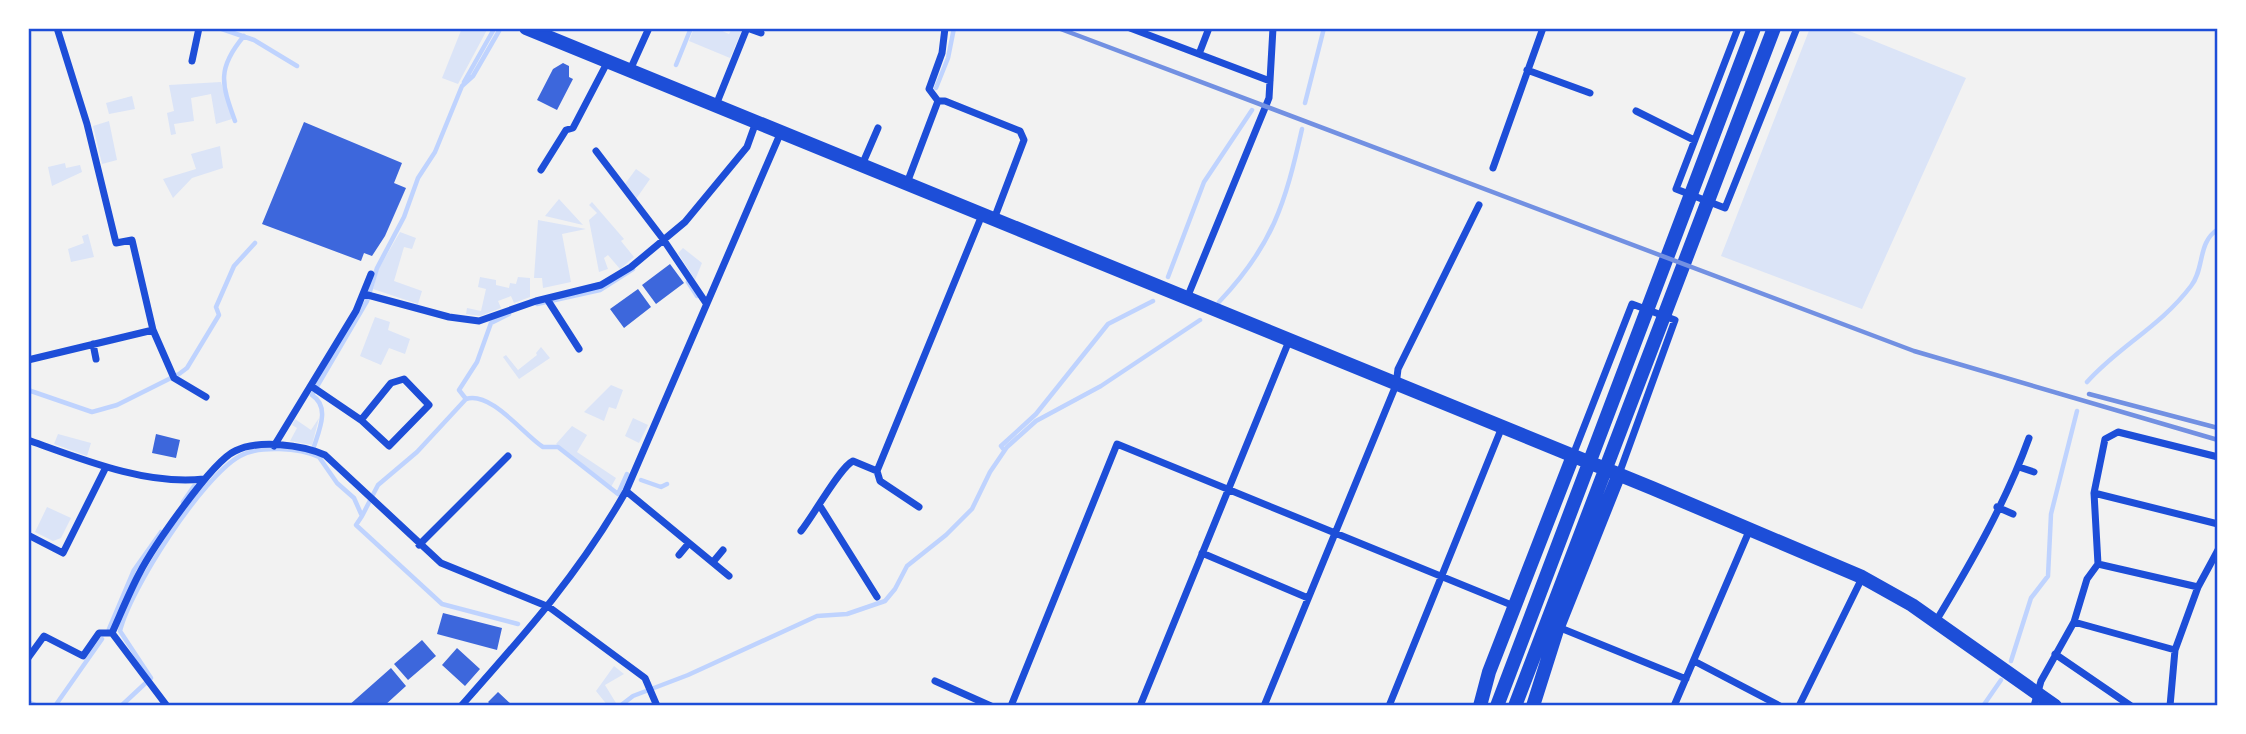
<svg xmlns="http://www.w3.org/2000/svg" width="2246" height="734" viewBox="0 0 2246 734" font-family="Commissioner,sans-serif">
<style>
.green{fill:#dbe4f7}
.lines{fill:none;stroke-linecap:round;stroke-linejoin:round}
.stream{stroke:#bfd3fe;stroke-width:4.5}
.building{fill:#3d67dc}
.minor{stroke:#1d4ed8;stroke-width:7}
.primary{stroke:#1d4ed8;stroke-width:14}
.rail{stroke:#7290e2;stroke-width:4.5}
.neatline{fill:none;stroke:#1d4ed8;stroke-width:2.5}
</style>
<rect width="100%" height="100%" fill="#f2f2f2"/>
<path class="green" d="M462,28H488L458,84L442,78Z
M694,28H715L729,34L732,28H743L730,58L689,41Z
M1810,28H1842L1966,78L1862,309L1721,256Z
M221,82L232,119L216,124L211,94L191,98L194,121L174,124L176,134L171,135L167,113L174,111L169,85Z
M132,96L135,109L109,114L106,103Z
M109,121L117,160L102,164L93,126Z
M220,146L223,168L192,178L173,198L163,179L196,169L191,154Z
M65,163L66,168L80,165L82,172L52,186L48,167Z
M636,169L650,179L636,199L625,184Z
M559,199L583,225L545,216Z
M592,202L624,239L621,241L634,257L620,269L608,255L604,258L608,269L599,272L589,220L597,213L589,205Z
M538,220L586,229L562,234L571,282L543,288L542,278H534Z
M400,232L416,238L412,249L404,247L394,281L422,291L418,304L373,289L379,268Z
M88,234L94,257L71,262L68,249L84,243L82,236Z
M683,248L702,263L695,280L678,253Z
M480,277L496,280V285L509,288L510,283L516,284L518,277L530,278V297L514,303L511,296L498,301L501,308L480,316L466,314L467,308L481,311L486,289L478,287Z
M375,317L390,322L388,330L410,339L405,354L389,348L381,365L360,356Z
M541,347L550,358L519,379L503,357L506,355L518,370L537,355L536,353Z
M611,385L623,390L616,409L609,407L604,421L584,412Z
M319,418L312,445L290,441L297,428L292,425L295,419L311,430Z
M633,418L648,425L639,443L625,436Z
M572,426L587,435L577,452L616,478L611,487L556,444Z
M58,434L91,443L87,456L54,444Z
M47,507L71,518L61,538L53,541L35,532Z
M614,666L624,674L605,685L616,703L608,706L596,691Z"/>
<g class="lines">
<path class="stream" d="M219,28L254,40L297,66
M676,65L691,28
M464,82L494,29
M936,88L948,58L954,28
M1305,103L1324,28
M235,121C221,83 217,68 244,36
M1168,277L1204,182L1252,110
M688,282L697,296
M1219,302C1273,245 1285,204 1302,129
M537,304L600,290L633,269
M2087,382C2119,346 2160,327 2191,286C2205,268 2197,243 2218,229
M28,390L92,412L117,405L179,374L187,368L219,315L216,307L234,266L255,243
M466,399L459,390L477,362L491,323L509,314
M1004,450L1001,446L1036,414L1108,324L1153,301
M312,453C317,434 332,408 312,395L367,301L377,268L404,217L418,178L435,152L462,86L473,76L499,31
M641,480L661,487L667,484
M183,502L194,486
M362,516L356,525L442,604L518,624
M109,629L134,570L161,532
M2011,661L2031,598L2048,576L2051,514L2077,411
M28,702L38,706
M55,706L102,639
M121,706L151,678L120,631C130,589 202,477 240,456C259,445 300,448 319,457L337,483L354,498L362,516L378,485L417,452L466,399C491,391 523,434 543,447H558L618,494L627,474
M620,706L633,696L688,675L817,616L847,614L885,601L895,589L907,566L946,535L972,509L990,472L1007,447L1036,421L1101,386L1200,320
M1983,706L2001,680"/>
</g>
<path class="building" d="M563,63L569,66V77L573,79L557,110L537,100L553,69Z
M304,122L402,163L394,183L406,188L385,236L372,256L364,253L361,261L262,224Z
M670,264L684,283L656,304L642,285Z
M638,289L651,307L624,328L610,309Z
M156,434L180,440L176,458L152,453Z
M443,613L502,628L497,650L437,634Z
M422,640L436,656L408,680L394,664Z
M457,648L480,669L465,686L442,665Z
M391,668L406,686L384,706H348Z
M498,692L513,706H492L488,702Z"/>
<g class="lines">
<path class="minor" d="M57,28L87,124L116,243L132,240L153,330L174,378L206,397
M747,28L761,33
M1130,28L1270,81
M1738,28L1676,189L1725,208L1797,28
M1199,54L1209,28
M192,61L199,28
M630,70L649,28
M1527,70L1590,93
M938,101H945L1020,131L1024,140L994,219
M938,101L929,89L942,53L945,28
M716,105L747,28
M1636,111L1694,140
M596,151L663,239L706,303
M862,165L878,128
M1493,168L1543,28
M541,170L566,130L573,128L608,61
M907,183L938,101
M364,294L449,317L479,321L536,301L601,285L631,267L685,222L747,147L756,122
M1187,298L1269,98L1273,28
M547,299L579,349
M93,344L96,359
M28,360L153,330
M311,386L361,420L389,446L429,405L404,379L391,383L361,420
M28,440C81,459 148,486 204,479
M274,446L356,311L371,274
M1573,455L1632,304L1675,320L1619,474
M2019,467L2034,472
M626,491L729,576
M2094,493L2218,524
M820,506L877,597
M919,507L880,481L877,471L982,215
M1997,507L2013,514
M801,531C814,515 840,467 853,461L877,471
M28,535L63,553L106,467
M419,545L508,456
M1202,553L1308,598
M679,555L689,543
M713,562L723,550
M2098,564L2198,587
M1936,621C1971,563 2006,502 2029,438
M2074,622L2175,650
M1558,627L1686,679
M112,633C121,613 129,593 139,574C152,549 211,462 235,451C259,439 302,445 325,455L441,563L549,607L645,678L657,706
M112,633L167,706
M2055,654L2131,706
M28,658L44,636L83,656L99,633H112
M1694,661L1780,706
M935,681L991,706
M461,706C524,635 579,574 626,491L781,132
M1011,706L1117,444L1514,606
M1140,706L1289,341
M1264,706L1396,385L1398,369L1479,205
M1389,706L1502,427
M1674,706L1750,529
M1799,706L1862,578
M2034,706L2041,681L2074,622L2087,579L2098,564L2094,493L2105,439L2118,432L2218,457
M2170,706L2175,650L2198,587L2218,550"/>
<path class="primary" d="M526,28L1652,488L1862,577L1912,605L2055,706
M1480,706L1489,672L1573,456
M1497,706L1754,28
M1515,706L1774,28
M1533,706L1558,627L1619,474"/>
<path class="rail" d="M1058,28L1914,351L2218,440
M2089,394L2218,428"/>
</g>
<rect width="2246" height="734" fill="none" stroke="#ffffff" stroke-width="60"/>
<rect x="30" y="30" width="2186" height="674" class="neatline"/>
</svg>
